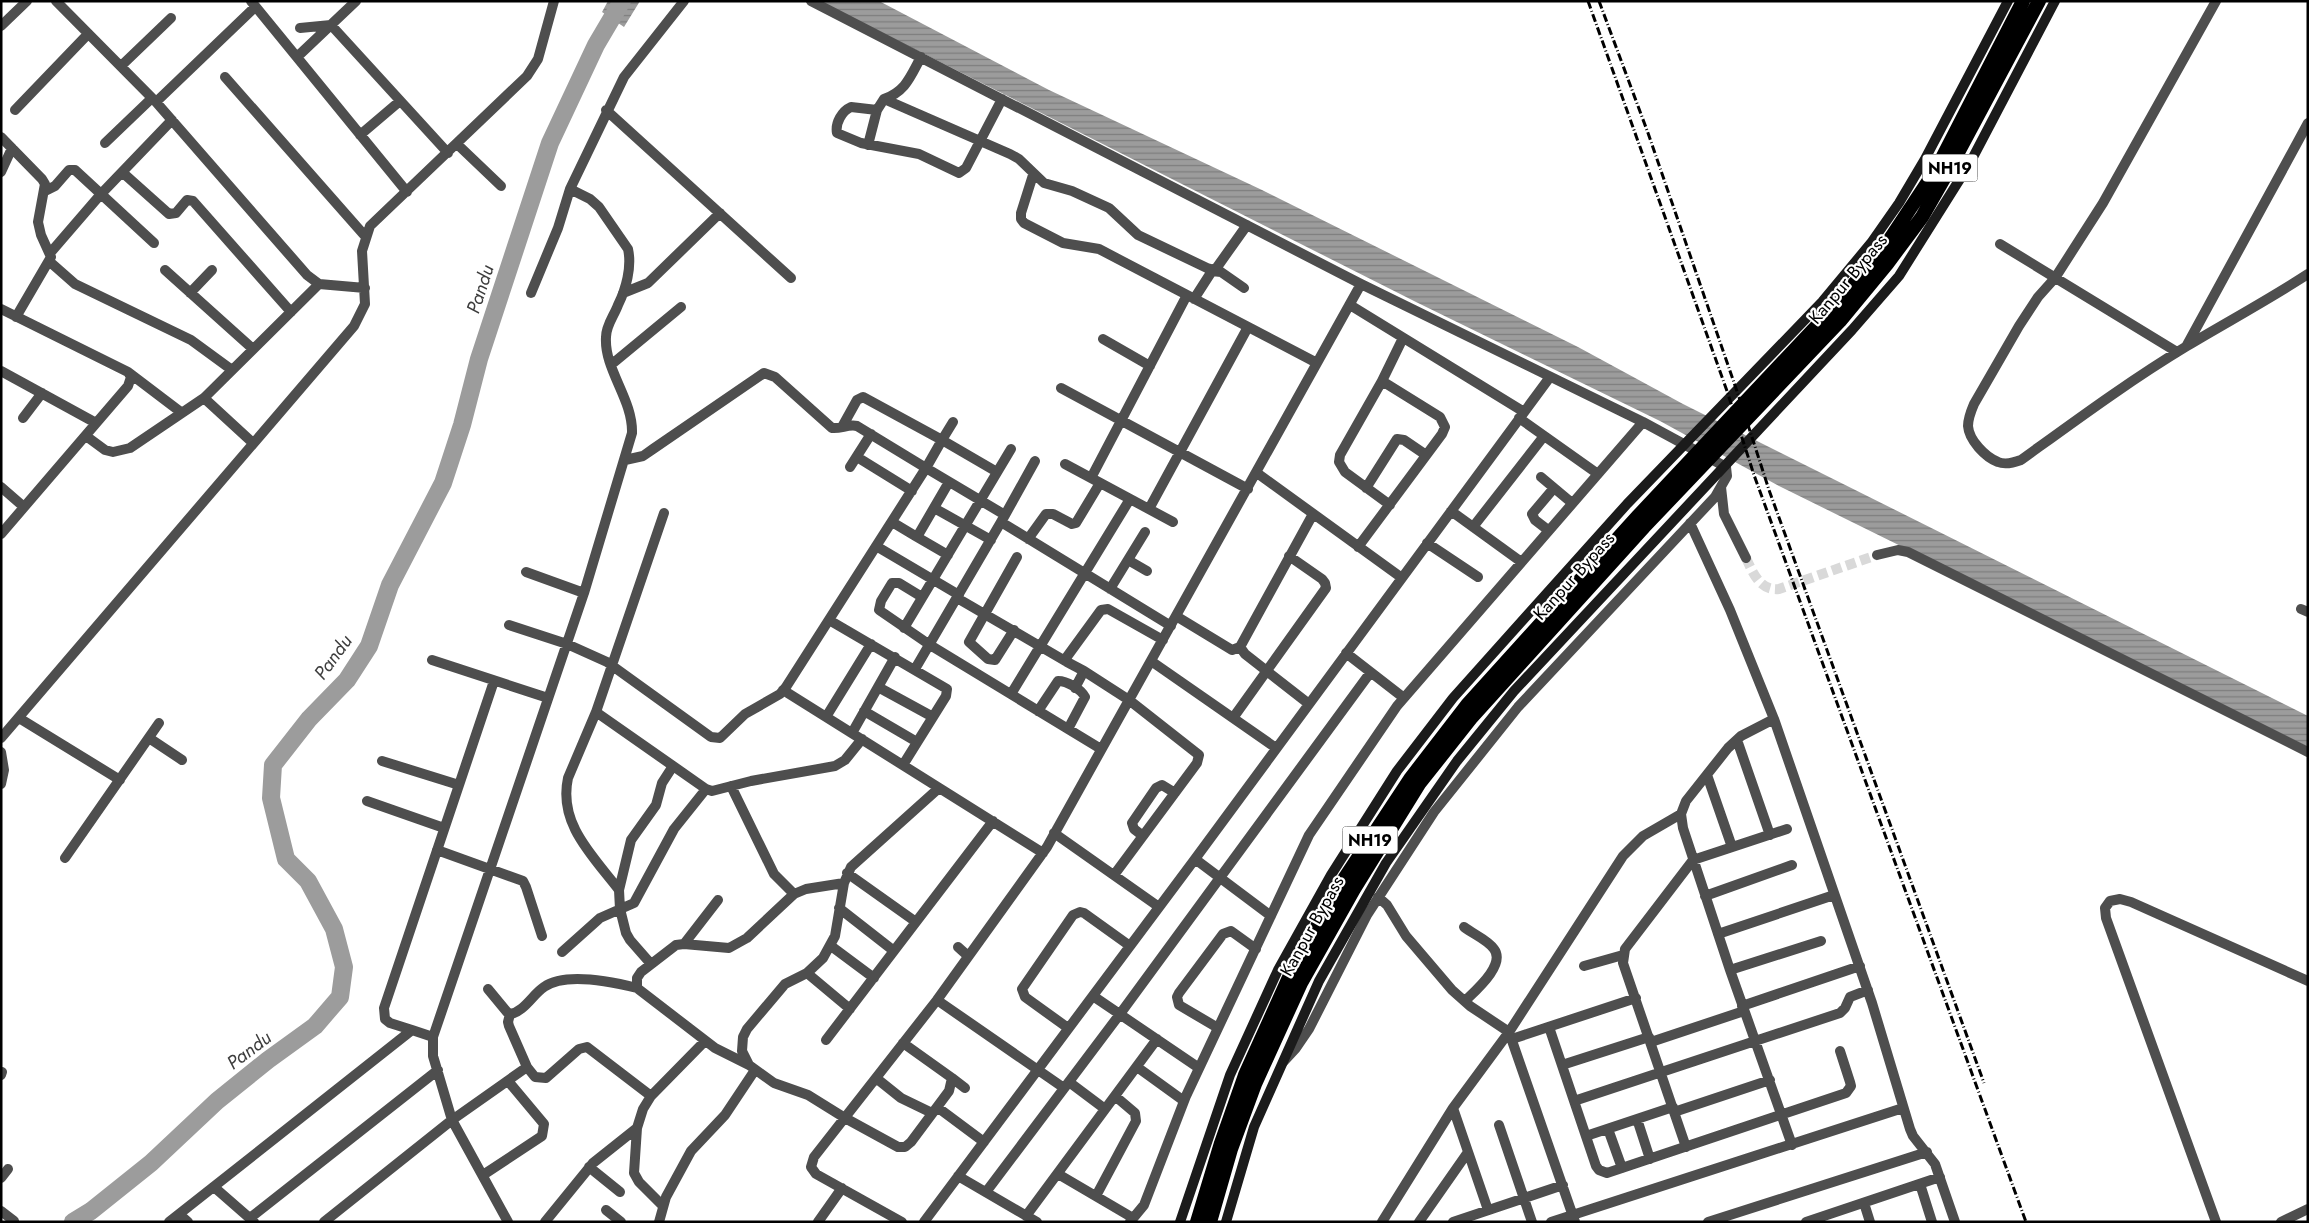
<svg xmlns="http://www.w3.org/2000/svg" width="2309" height="1223" viewBox="0 0 2309 1223" font-family="Jost,sans-serif">
<style>
.water{fill:url(#water-rules)}
.lines{fill:none;stroke-linecap:round;stroke-linejoin:round}
.river{stroke:#9c9c9c;stroke-width:18}
.minor-tunnel{stroke:#d9d9d9;stroke-width:10;stroke-dasharray:10 5;stroke-linecap:butt}
.minor{stroke:#4e4e4e;stroke-width:10}
.tertiary{stroke:#4e4e4e;stroke-width:10}
.secondary{stroke:#1b1b1b;stroke-width:10}
.trunk{stroke:#000;stroke-width:14}
.rail{stroke:#000;stroke-width:3;stroke-dasharray:8 2.5 1 2.5;stroke-linecap:butt}
.labels{text-anchor:middle;dominant-baseline:central;stroke-width:4.5;stroke-linejoin:round;paint-order:stroke}
.shield{fill:#fff;stroke:#4c4c4c;stroke-width:1}
.shield-label{font-size:16px;font-weight:bold;fill:#000}
.street-label{font-size:18px;fill:#000;stroke:#fff}
.water-label{font-size:19px;font-style:italic;fill:#3d3d3d;stroke:#fff}
</style>
<defs>
<pattern id="water-rules" width="6" height="5" patternUnits="userSpaceOnUse" patternTransform="scale(1.25)"><rect width="6" height="5" fill="#9c9c9c"/><path d="M0 2.5h6" fill="none" stroke="#7d7d7d"/></pattern>
</defs>
<rect width="100%" height="100%" fill="#fff"/>
<path class="water" d="M608,1H640L624,27L602,12Z
M819,1H879L1049,90L1262,190L1578,347L1683,404L2308,716V747L1779,486L1660,421L1416,302Z"/>
<g class="lines">
<path class="river" d="M73,1222L91,1211L151,1163L217,1101L268,1060L315,1026L340,997L344,967L334,929L308,881L286,859L271,798L273,765L309,719L347,680L369,646L390,585L443,483L462,425L479,359L550,143L596,45L622,1"/>
<path class="minor-tunnel" d="M1746,558C1753,573 1760,591 1779,589L1877,555"/>
<path class="minor" d="M56,1L156,102L307,275L319,284L365,288
M251,1L407,192
M811,1L1361,284L1643,422L1726,467L1727,476L1715,497L1518,707L1434,812L1367,915L1309,1029L1296,1048L1284,1061
M2216,1L2103,203L2055,278L2038,297L2019,326L1974,404C1971,411 1968,418 1968,426C1969,440 1985,457 1998,462C2005,465 2013,463 2021,460C2075,421 2129,381 2187,346C2227,322 2268,300 2308,274
M1,26L27,1
M300,28L331,25L448,153
M297,57L356,1
M921,57C910,77 906,91 884,99L877,110L851,107C842,111 835,123 837,133L861,143L919,154L959,173L966,168L1002,99
M121,66L171,18
M225,77L365,236
M884,99L1010,154L1019,159L1044,183L1072,191L1109,208L1138,235L1207,268L1215,270L1247,225
M156,102L255,7
M15,110L88,34
M606,110L791,278
M360,135L400,101
M1,137L42,179L45,184L38,222L41,235L51,257L16,317
M105,143L152,98
M457,144L501,186
M868,145L877,110
M1,172L12,148
M122,172L169,214L176,213L187,200L193,201L291,312
M1033,175L1021,213V219L1024,223L1063,243L1099,249L1317,363
M45,191L55,186L69,170H75L154,243
M2000,244L2177,352
M51,252L101,194L172,120
M50,262L75,284L191,340L232,370
M165,270L253,349
M190,293L212,270
M531,293L558,228L570,189
M623,293L648,283L720,213
M1194,299L1212,271L1221,272L1244,288
M1350,305L1524,412
M1,309L128,372L131,377L128,386L1,534
M1103,339L1150,366
M2187,345L2308,123
M612,364L681,307
M1,371L96,423
M128,372L182,413
M1382,381L1340,455L1339,462L1345,472L1390,505
M1061,388L1248,489
M204,398L253,443
M23,418L42,393
M1519,418L1598,474
M953,422L942,440L997,472
M842,427L857,400L863,397L942,440L926,468L1005,515L1001,522L1171,626
M86,436L105,450L113,452L130,448L204,398L319,284
M857,457L912,491
M1065,464L1173,522
M850,467L871,434
M1257,473L1402,578
M1541,477L1572,503
M1091,478L1187,295
M1,487L24,507
M1721,487L1724,514L1746,558
M1366,488L1397,439L1404,440L1426,455
M934,508L991,540
M1149,509L1248,327
M1451,511L1520,561
M664,513L596,712L706,789L712,791L751,781L835,766L845,760L862,739
M1005,515L1035,461
M892,522L917,537
M1690,523L1730,610L1774,719L1872,1003L1910,1129L1913,1136L1935,1164L1955,1222
M1473,527L1544,436
M1548,530L1535,520L1532,514L1554,488
M1028,539L1046,514H1053L1072,524L1076,523L1100,483
M1427,543L1478,577
M876,546L959,595
M1358,547L1442,434L1445,427L1440,417L1382,381L1403,338
M948,555L917,537L949,482
M1877,555L1898,550L1908,552L2308,752
M1128,560L1147,571
M526,572L584,593
M1110,589L1145,532
M922,597L899,583H892L881,601L879,610L930,645L1101,749
M957,598L1067,662
M2301,609L2308,612
M1176,616L1232,650L1240,647
M829,620L947,689L946,696L903,765
M509,625L567,644L607,662L711,737L720,738L745,714L780,694L786,687L926,468L857,426C848,424 841,429 832,428L775,377L764,373L653,449L643,456L625,460
M904,628L1011,449
M1014,630L995,660L988,659L969,642L1017,557
M1346,653L1404,698
M432,660L548,698
M1151,661L1276,748
M915,669L1001,522
M1084,671L1129,700L1199,755L1197,763L1114,875
M878,687L933,717
M1075,688L1084,671L1067,662L1066,658L1101,610L1108,609L1163,640
M783,690L1043,853
M1011,694L1130,499
M1309,704L1245,654L1240,647L1313,514
M864,711L917,742
M1038,711L1058,681C1067,681 1081,689 1085,697L1068,729
M596,712L568,778C558,824 593,856 619,890
M826,717L871,644
M19,718L120,780
M1233,718L1326,588L1325,583L1322,579L1289,556
M1774,719L1741,736L1728,748L1686,801L1681,814L1683,828L1730,970L1792,1145
M852,733L895,657
M1,738L354,326L365,304L362,251L370,226L527,76L538,59L554,1
M149,738L182,760
M1737,740L1770,835
M382,761L459,785
M1707,775L1732,847
M731,786L774,874L794,894
M367,801L444,828
M1054,833L1159,907
M1143,836L1134,829L1132,823L1156,788L1162,785L1175,793
M437,850L523,881L526,887L542,936
M65,858L159,723
M1195,859L1271,916
M847,873L916,922
M1705,896L1792,865
M1378,897L1387,905L1406,936L1452,990L1470,1006L1509,1032L1575,1222
M839,908L894,951
M1464,927C1473,934 1488,940 1494,949C1506,965 1475,991 1465,1001
M1718,934L1834,895
M684,944L718,900
M831,946L874,978
M958,947L968,956
M562,952L600,918L634,903L674,829L706,789
M651,964L630,940L626,933L620,909L619,890L631,840L656,805L662,783L673,766
M1584,966L1623,955
M1730,970L1821,941
M807,973L850,1009
M488,989L507,1012L510,1014C524,1012 533,994 544,987C565,972 613,982 637,988
M1093,996L1199,1068
M937,1000L1064,1088
M1742,1006L1860,966
M510,1014L508,1022L509,1026L527,1067L535,1077L546,1078L579,1049L587,1047L651,1096
M1549,1027L1596,1166L1599,1170L1607,1173L1846,1093L1851,1086L1850,1082L1840,1051
M1068,1028L1025,997L1022,989L1073,915L1080,912L1084,913L1130,946
M1218,1028L1179,1005L1177,997L1179,993L1223,934L1231,931L1256,949
M412,1030L390,1023L385,1019L384,1008L494,681
M1512,1039L1636,998
M826,1040L993,821
M1651,1042L1744,1011
M903,1043L952,1078L949,1091L911,1142L905,1147H898L845,1118L808,1095L774,1083L749,1065L742,1051L743,1037L747,1029L785,984L807,973L823,958L835,936L844,883L851,867L939,788
M749,1065L715,1048L637,988V978L641,972L676,945L684,944L729,948L747,938L794,894L806,889L844,883
M1562,1065L1649,1037
M1137,1067L1184,1101
M1,1075L2,1072
M876,1078L901,1098L932,1113
M952,1078L965,1088
M1069,1082L1105,1109
M1574,1101L1840,1013L1845,1008L1850,997L1868,990
M937,1107L984,1142
M1453,1108L1488,1210
M1674,1112L1770,1080
M1637,1119L1650,1159
M1499,1125L1532,1222
M637,1128L634,1173L639,1182L663,1206
M1608,1129L1622,1168
M1586,1136L1673,1107
M1686,1147L1623,963L1625,949L1693,860L1787,829
M589,1167L620,1192
M1058,1174L1133,1218
M483,1175L542,1136L544,1124L508,1081
M958,1176L1037,1222
M1,1178L8,1169
M1920,1184L1932,1222
M214,1187L254,1222
M986,1192L1120,1014L1370,673
M1096,1196L1136,1121L1135,1113L1115,1096
M1864,1203L1870,1222
M606,1210L621,1222
M1,1211L14,1221
M179,1214L188,1222
M1026,1216L1157,1039
M250,1218L438,1070
M169,1222L412,1030L433,1037
M324,1222L452,1120L527,1067
M508,1222L452,1120L433,1056V1037L584,593L632,433C633,399 604,370 606,337C606,325 614,316 618,305C626,289 632,267 628,249L599,207L590,199L570,189L624,77L684,1
M545,1222L593,1163L637,1128L643,1109L651,1096L705,1041
M659,1222L666,1197L691,1151L725,1115L755,1070
M818,1222L842,1188
M902,1222L816,1174L811,1167L814,1157L937,1000L1047,847L1361,284
M924,1222L1195,859L1550,377
M1130,1222L1144,1205L1186,1096L1309,835L1397,706L1643,422
M1382,1222L1453,1108L1509,1032L1623,856L1643,836L1681,814
M1419,1222L1468,1152
M1453,1222L1563,1185
M1551,1222L1903,1108
M1708,1222L1927,1152
M1806,1222L1940,1177
M2216,1222L2106,918L2105,908L2110,901L2120,899L2131,902L2308,981
M2281,1222L2308,1209"/>
<path class="tertiary" d="M1,752L4,770L1,784"/>
<path class="secondary" d="M1180,1222L1230,1075L1278,970L1331,875L1397,771L1453,698L1627,504L1822,302L1871,243L1899,203L1925,159L2008,1
M1226,1222L1254,1127L1319,981L1386,863L1457,761L1514,691L1852,330L1899,276L1970,163L2055,1"/>
<path class="trunk" d="M1197,1222L1221,1143L1245,1075L1291,973L1342,882L1410,779L1467,705L1638,516L1829,313L1882,251L1937,168L2023,1
M1210,1222L1231,1149L1255,1084L1301,983L1354,889L1419,784L1472,717L1644,527L1840,321L1887,264L1922,217L1946,175L2039,1"/>
<path class="rail" d="M1588,1L1727,391L1754,475L2026,1222
M1599,1L1648,133L1740,400L1769,490L1984,1083"/>
</g>
<g class="labels">
<g class="shield">
<rect x="1922.5" y="154.5" width="55" height="27" rx="4"/>
<rect x="1342.5" y="826.5" width="55" height="27" rx="4"/>
</g>
<g class="shield-label">
<text x="1950" y="168">NH19</text>
<text x="1370" y="840">NH19</text>
</g>
<g class="street-label">
<text transform="translate(1848 279) rotate(-50)">Kanpur Bypass</text>
<text transform="translate(1574 576) rotate(-48)">Kanpur Bypass</text>
<text transform="translate(1312 926) rotate(-61)">Kanpur Bypass</text>
</g>
<g class="water-label">
<text transform="translate(480 289) rotate(-72)">Pandu</text>
<text transform="translate(333 657) rotate(-54)">Pandu</text>
<text transform="translate(249 1050) rotate(-37)">Pandu</text>
</g>
</g>
<rect width="2309" height="1223" fill="none" stroke="#000000" stroke-width="5"/>
</svg>
